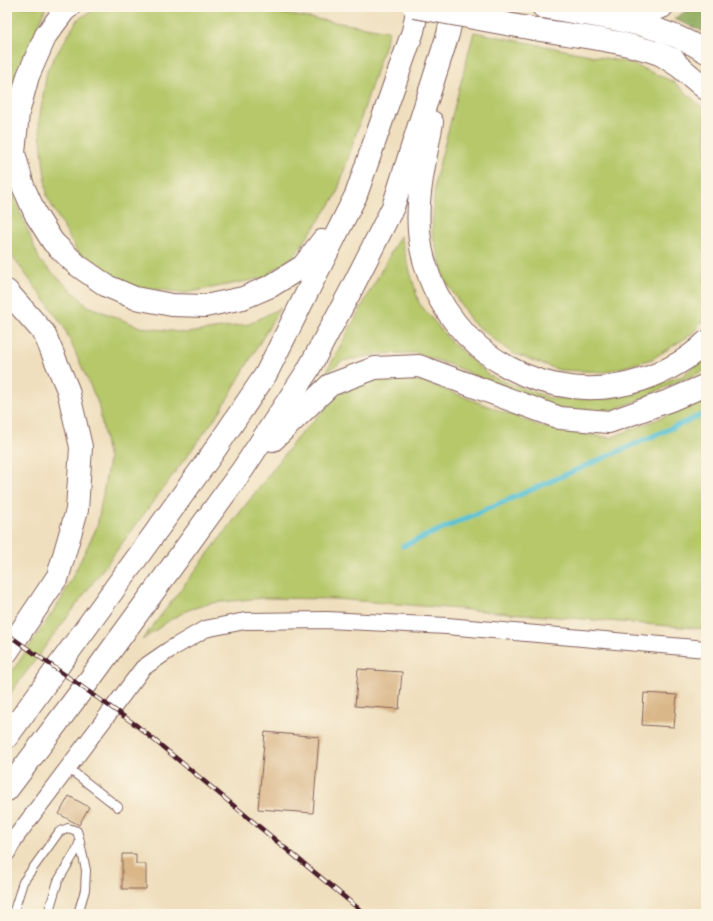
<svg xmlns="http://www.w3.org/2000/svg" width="713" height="921" viewBox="0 0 713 921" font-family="'Indie Flower',sans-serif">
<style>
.green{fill:#b6c86b;stroke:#80744b}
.forest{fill:#90ac5f;stroke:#6d6645}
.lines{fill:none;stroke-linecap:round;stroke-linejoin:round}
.stream{stroke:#57c0d3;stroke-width:5.5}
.building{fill:#dab789}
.lane-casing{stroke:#84625e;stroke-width:10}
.street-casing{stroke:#84625e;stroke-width:18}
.primary-casing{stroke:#84625e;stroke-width:24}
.highway-casing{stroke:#84625e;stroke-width:24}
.lane{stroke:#fff;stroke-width:8}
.street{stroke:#fff;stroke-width:16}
.primary{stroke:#fff;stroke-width:22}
.highway{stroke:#fff;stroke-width:22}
.rail-casing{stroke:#4a1f2b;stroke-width:4.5}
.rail{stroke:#fcf5e5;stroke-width:3;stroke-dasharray:9;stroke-linecap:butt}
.primary-bridge-casing{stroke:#84625e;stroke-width:24;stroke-linecap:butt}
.primary-bridge{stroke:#fff;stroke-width:22}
</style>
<rect width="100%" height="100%" fill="#fcf5e5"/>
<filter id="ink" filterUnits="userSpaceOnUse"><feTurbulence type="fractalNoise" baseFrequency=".025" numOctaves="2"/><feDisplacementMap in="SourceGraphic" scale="8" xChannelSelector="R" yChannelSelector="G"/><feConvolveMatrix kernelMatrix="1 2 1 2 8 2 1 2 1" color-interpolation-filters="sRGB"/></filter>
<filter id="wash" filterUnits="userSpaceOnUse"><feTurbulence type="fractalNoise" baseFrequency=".012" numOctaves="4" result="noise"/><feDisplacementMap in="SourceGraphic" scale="16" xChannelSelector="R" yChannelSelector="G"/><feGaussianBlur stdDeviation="0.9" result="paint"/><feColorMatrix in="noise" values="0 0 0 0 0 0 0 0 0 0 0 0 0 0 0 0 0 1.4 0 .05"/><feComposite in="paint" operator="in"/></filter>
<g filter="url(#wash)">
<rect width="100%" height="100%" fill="#efdfbe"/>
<path class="green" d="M7,7H46L16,82L7,136Z
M100,7H242L389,31L336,196L295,255L263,278L185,293L125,285L81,259L47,197L39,122L47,70L78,19Z
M474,32L630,63L674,82L706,111V316L692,334L652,359L606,372L559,370L512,353L472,322L445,280L432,232L435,181Z
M7,179L40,261L88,306L140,327L187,333L249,324L280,308L219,413L7,698V679L61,600L97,527L109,460L98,403L63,325L7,249Z
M400,236L419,303L452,343L490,376L550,398L607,399L682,376L706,357V370L666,387L636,401L604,414L559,408L511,392L456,367L416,353L380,354L342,361L324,376Z
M380,375L422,381L543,427L610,438L706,400V629L335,599L263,598L211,603L188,610L170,620L142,640L297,438L342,391Z"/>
<path class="forest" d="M693,7H706V33L698,29L674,19Z"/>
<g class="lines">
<path class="stream" d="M403,546L706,413"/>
</g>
<g id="blocks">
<path class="building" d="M358,669L402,672L399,709L355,706Z
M644,693L677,695L674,727L642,725Z
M265,732L319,737L313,813L258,809Z
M69,796L89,807L79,825L59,814Z
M122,854H136V864H146V889H122Z"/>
</g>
</g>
<g filter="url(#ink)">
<use href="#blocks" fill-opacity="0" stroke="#84625e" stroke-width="1"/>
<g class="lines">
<g class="lane-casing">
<path id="lane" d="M68,768L118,807
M13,914L23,882L59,832L68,828L77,831L80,841L76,851L58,881L48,914
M78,914L85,890L86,870L80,843"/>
</g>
<g class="street-casing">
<path id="street" d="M7,853L15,838L143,668L169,650L205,629L245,621L327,620L447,626L706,649"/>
</g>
<g class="primary-casing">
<path id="primary" d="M543,7C598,17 658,21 706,52
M534,29C582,37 631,41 675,60"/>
</g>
<g class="highway-casing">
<path id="highway" d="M69,7L64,11L46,35L28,76L18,113L14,153L23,186L36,215L53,242L77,265L107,286L135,298L172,305L205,306L243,298L271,286L303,266L322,241
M582,14L626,15L645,12L662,7
M657,52L680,67L706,89
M432,122C424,168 411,214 424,260C449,354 548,410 641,380C665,372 688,360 706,342
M7,291L44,333L68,390L81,447L77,510L58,576L7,652
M273,440L330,385L375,368L419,366L560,418L609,422L671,400L706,385
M7,737L210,457L266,374L356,195L413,31L418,7
M7,790L85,686L243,469L308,370L349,294L393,207L448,34L454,7"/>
</g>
<use href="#lane" class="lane"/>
<use href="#street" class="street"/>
<use href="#primary" class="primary"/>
<use href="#highway" class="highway"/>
<g class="rail-casing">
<path id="rail" d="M7,634L136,725L365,914"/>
</g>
<use href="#rail" class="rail"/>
<g class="primary-bridge-casing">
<path id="primary-bridge" d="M414,7L534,29"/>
</g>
<use href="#primary-bridge" class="primary-bridge"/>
</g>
</g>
<rect width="713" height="921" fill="none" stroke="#fcf5e5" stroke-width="24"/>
</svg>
